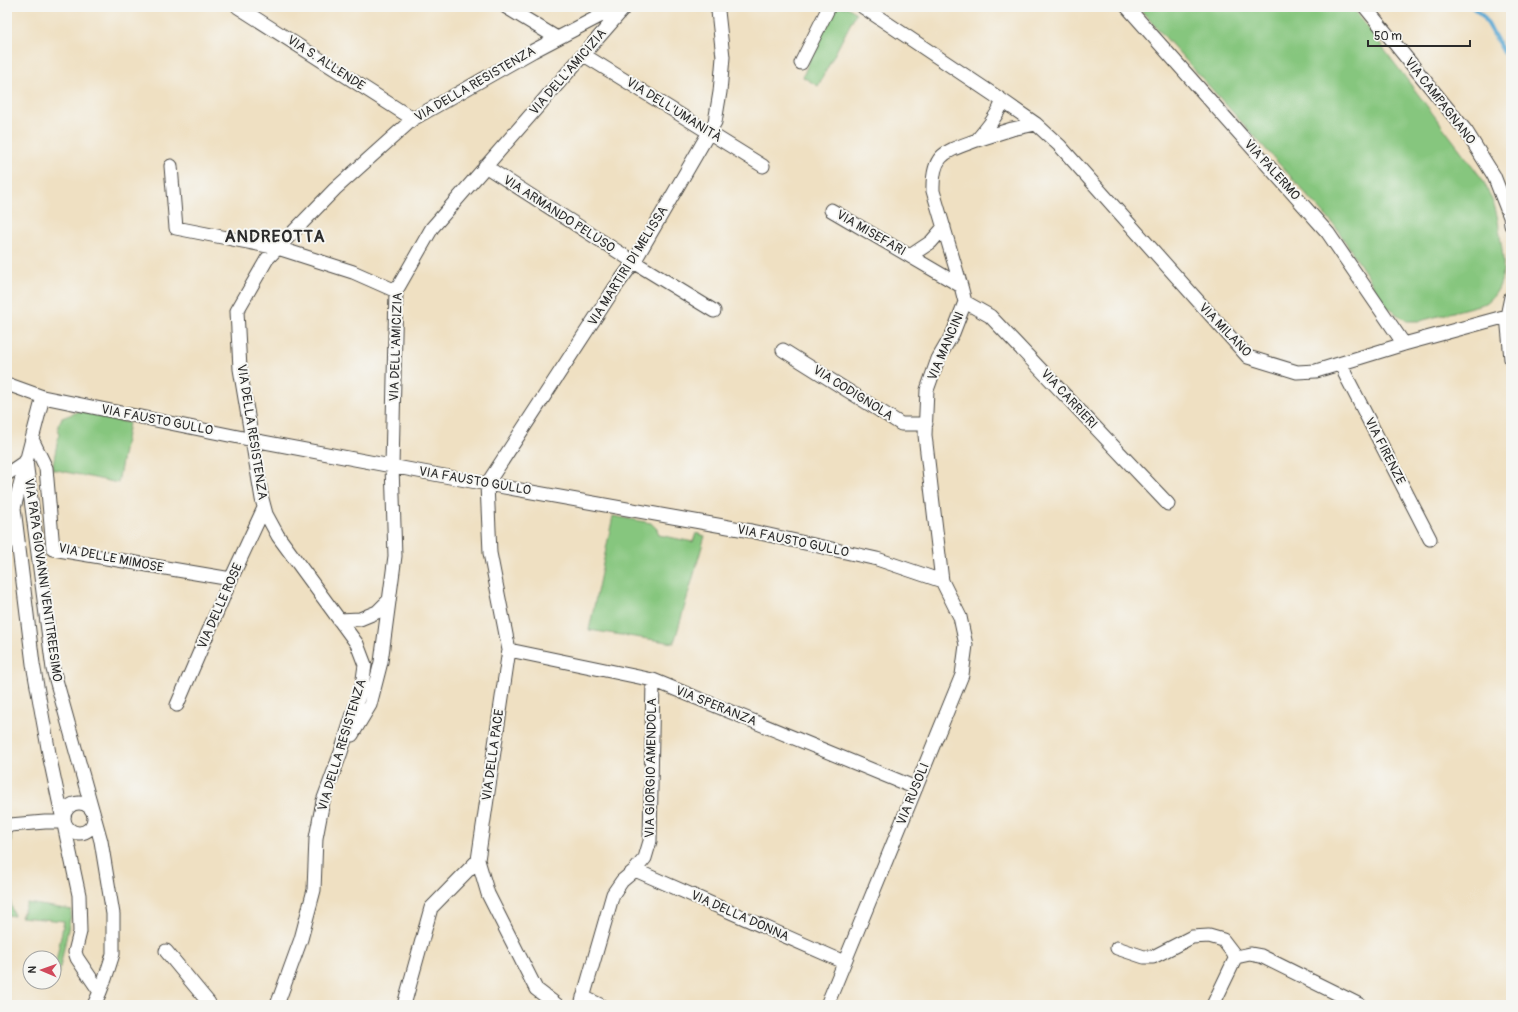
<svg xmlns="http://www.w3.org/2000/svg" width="1518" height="1012" viewBox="0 0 1518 1012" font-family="Pangolin,sans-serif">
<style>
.green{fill:#86c67e;stroke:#587854}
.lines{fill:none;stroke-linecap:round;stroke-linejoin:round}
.stream{stroke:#5aa9d4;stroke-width:4}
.minor-casing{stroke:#484642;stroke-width:15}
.minor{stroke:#fff;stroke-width:13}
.labels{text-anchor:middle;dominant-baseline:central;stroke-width:4;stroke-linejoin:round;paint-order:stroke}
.street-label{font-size:13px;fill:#2b2b2b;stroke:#f6f6f2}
.district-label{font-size:17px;font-weight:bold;letter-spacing:1px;fill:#2b2b2b;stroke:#f6f6f2}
</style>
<rect width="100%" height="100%" fill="#f6f6f2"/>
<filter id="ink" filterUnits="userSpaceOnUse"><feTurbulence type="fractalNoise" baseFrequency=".025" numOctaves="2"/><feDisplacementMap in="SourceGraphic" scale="8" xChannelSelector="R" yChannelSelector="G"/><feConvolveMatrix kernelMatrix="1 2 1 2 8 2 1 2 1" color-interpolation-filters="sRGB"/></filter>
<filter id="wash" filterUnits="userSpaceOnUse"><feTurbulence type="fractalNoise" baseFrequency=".012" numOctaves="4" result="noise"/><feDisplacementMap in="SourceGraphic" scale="16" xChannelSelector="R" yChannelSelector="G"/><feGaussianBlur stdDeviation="0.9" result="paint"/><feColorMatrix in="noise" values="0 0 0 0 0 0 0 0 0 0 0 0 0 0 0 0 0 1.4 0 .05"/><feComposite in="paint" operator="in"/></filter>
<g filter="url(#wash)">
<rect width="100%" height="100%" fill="#efe0c2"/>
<path class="green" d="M834,7H848L856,13L818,86L803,77L818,37Z
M1138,7H1352L1483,180C1487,189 1492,199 1495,208C1498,217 1499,227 1500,236C1504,259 1508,287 1486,303L1420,321H1407L1389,309L1377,294L1369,278L1335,226Z
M80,411L129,423L118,483L52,469L59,434L58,425L62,418Z
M613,516L651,523L657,529L659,535L693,542L696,533L705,536L674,643L589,630Z
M8,835H11L10,900L14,916L7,915Z
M27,903L72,910L58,977L54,972L64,921L21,917Z"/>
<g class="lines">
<path class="stream" d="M1472,7L1484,17L1511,65"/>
</g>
</g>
<g filter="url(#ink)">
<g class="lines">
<g class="minor-casing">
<path id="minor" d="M238,7L413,119
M506,7L557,38
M863,7L1003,101L1036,124L1060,146L1248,357L1297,372L1316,371L1404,344L1507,316
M1127,7L1328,233L1404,344
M1365,7L1466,131L1494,176L1510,217L1511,225
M584,55L763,166
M801,63L829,7
M1003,101C997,116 988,127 977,140L1012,129L1036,124
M171,166L176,228L278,248L353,272L396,291
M485,166L634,262L714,311
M831,210L961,286
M910,256L931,242L944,227
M1511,297L1507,316L1511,359
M965,302L990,316L1168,504
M783,350L901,424H926
M1342,363L1345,374L1430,539
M7,384L43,397L253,440L487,484L751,531L877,559L942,581
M32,439L46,468L53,549L231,579
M26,461L53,669L101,841L113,914V954L105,979L100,992L77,958L75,952L80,932L79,895L50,759L33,664L14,508L43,397
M7,474L26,461
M487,484L490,553L509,650L478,860L488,894L536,989L557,1005
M487,484L614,289L634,262L715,122L720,92L723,57L718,11L716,7
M339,620L360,619L377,612L389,600
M509,650L653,680L916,788
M177,705L231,579L264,508
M352,735L370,705L381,662L395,556L392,466L396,291L432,228L625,7
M64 818a15 15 0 1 1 30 0a15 15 0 1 1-30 0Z
M7,827L10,825L45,822H64
M635,870L844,962
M1117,948L1144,957H1153L1192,937L1209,936L1223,940L1236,957
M166,951L209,1003
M1236,957L1250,954L1261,956L1360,1005
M583,997L600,1005
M94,1005L100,992
M277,1005L301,939L314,890L316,838L323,801L341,752L362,686L365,665L357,644L278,536L266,514L262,499L240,369L237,311L267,259L335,189L413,119L533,51L617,7
M404,1005L431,908L478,860
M581,1005L613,894L622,881L635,870L645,858L650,841L653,680
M827,1005L962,675L966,645L960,617L942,581L925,435L927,390L938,359L953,333L965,302L961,286L933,191C932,153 945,152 977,140
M1213,1005L1236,957"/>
</g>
<use href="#minor" class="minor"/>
</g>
</g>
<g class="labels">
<g class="street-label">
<text transform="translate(326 63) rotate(33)">VIA S. ALLENDE</text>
<text transform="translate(568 72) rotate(-49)">VIA DELL'AMICIZIA</text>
<text transform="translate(475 84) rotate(-30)">VIA DELLA RESISTENZA</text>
<text transform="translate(1440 101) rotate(52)">VIA CAMPAGNANO</text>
<text transform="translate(674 110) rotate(32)">VIA DELL'UMANITÀ</text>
<text transform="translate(1272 170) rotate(48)">VIA PALERMO</text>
<text transform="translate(559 214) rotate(33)">VIA ARMANDO PELUSO</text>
<text transform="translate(871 233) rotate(30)">VIA MISEFARI</text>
<text transform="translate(628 266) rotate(-58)">VIA MARTIRI DI MELISSA</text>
<text transform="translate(1225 330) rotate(46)">VIA MILANO</text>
<text transform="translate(946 346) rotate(-67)">VIA MANCINI</text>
<text transform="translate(396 347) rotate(-88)">VIA DELL'AMICIZIA</text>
<text transform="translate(853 393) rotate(32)">VIA CODIGNOLA</text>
<text transform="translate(1069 399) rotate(47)">VIA CARRIERI</text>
<text transform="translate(157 420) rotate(11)">VIA FAUSTO GULLO</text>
<text transform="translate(252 432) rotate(81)">VIA DELLA RESISTENZA</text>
<text transform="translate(1385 451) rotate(63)">VIA FIRENZE</text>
<text transform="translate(475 481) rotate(10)">VIA FAUSTO GULLO</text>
<text transform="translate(793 541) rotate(12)">VIA FAUSTO GULLO</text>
<text transform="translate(111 558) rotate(11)">VIA DELLE MIMOSE</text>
<text transform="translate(43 580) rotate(82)">VIA PAPA GIOVANNI VENTITREESIMO</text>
<text transform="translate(220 606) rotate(-66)">VIA DELLE ROSE</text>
<text transform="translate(716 706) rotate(22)">VIA SPERANZA</text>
<text transform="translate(342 745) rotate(-73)">VIA DELLA RESISTENZA</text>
<text transform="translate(493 755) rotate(-82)">VIA DELLA PACE</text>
<text transform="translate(651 768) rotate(-89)">VIA GIORGIO AMENDOLA</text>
<text transform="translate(913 794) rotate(-68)">VIA RUSOLI</text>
<text transform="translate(740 916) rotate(24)">VIA DELLA DONNA</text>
</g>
<g class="district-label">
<text x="275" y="236">ANDREOTTA</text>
</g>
</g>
<rect width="1518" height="1012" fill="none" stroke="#f6f6f2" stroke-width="24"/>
<g transform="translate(42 970) rotate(272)"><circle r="19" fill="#f6f6f2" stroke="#a5a5a2"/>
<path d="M0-3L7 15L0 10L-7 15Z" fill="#d1495b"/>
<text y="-6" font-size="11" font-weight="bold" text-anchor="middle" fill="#2b2b2b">N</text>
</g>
<path d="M1368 40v6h102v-6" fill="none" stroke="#2b2b2b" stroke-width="2"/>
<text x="1374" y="40" font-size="12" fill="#2b2b2b" stroke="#f6f6f2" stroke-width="3" paint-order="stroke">50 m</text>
</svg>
